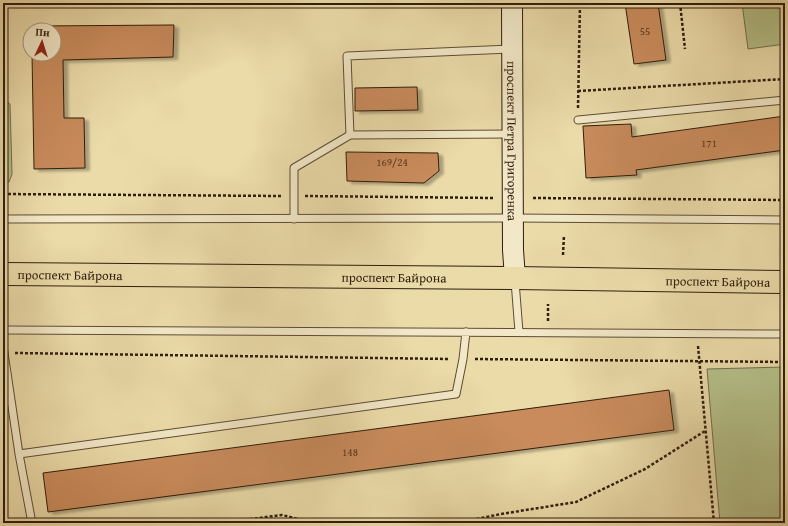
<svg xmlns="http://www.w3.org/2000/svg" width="788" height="526" viewBox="0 0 788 526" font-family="'Gentium Book Plus',serif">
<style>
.green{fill:#b5c18a;stroke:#726f4c}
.building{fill:#c98b5b;stroke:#2f1d0d;filter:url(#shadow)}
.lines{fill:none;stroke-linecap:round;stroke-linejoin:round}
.service-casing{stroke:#5e4c34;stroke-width:9}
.secondary-casing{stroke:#2f1d0d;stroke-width:22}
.primary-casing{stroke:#2f1d0d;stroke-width:24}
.path{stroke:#2f1d0d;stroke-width:2.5;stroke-dasharray:3 2;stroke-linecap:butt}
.service{stroke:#f2e8c7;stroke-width:7}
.secondary{stroke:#f2e8c7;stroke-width:20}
.primary{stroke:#ebdba9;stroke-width:22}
.labels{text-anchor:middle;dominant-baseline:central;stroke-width:4;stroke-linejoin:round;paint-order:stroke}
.number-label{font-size:11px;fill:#563820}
.street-label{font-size:13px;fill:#2f1d0d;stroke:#f2e8c7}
</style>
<defs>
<filter id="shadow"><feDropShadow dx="4.5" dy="2.5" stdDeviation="1" flood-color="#0004"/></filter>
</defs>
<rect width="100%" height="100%" fill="#ebdba9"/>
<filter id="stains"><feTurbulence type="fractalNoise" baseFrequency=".005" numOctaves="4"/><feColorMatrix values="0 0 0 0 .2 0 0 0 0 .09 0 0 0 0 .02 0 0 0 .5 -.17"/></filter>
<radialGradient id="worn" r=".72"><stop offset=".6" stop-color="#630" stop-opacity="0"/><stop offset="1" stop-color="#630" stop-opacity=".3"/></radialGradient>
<path class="green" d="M742,3H780L785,44L748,49Z
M3,100L10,104L12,174L9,182H3Z
M785,367V523H720L707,369Z"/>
<path class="building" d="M625,3H658L666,60L634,64Z
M174,25L173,57L63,60L64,118H84L85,168L34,169L32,54H54V30H34V26Z
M417,87L418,110L355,111V88Z
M785,116V150L636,170L637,175L586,178L583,126L631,124L632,137Z
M346,152L438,153L439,171L424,183L347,181Z
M669,390L674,430L48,512L43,473Z"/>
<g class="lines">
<g class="service-casing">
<path id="service" d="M578,120L785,100
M350,135L347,56L511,49
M3,219L513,218L785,220
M294,219V168L350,135L511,134
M515,281L519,332
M3,330L785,334
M3,346L19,454
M32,523L19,454L456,394L463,359L466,332"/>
</g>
<g class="secondary-casing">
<g id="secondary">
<path id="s1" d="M512,3L513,250L515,278"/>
</g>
</g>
<g class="primary-casing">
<g id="primary">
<path id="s2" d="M3,274L515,278L785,282"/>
</g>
</g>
<path class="path" d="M680,3L685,49
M578,91L785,79
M578,108L580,3
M3,194L282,196
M305,196L494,198
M533,198L785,200
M563,255L564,235
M548,321V304
M698,346L714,523
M15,353L450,359
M475,359L785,362
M220,523L282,515L314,523
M457,523L501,514L576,502L645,469L705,431"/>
<use href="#service" class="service"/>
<use href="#secondary" class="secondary"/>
<use href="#primary" class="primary"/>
</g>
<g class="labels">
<g class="number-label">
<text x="645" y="31">55</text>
<text x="709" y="143">171</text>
<text x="392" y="162">169/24</text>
<text x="350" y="452">148</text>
</g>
<g class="street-label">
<text stroke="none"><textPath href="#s1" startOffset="138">проспект Петра Григоренка</textPath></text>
<text stroke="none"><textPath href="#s2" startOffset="67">проспект Байрона</textPath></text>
<text stroke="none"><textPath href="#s2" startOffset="391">проспект Байрона</textPath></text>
<text stroke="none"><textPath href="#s2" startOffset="715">проспект Байрона</textPath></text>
</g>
</g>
<rect width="788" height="526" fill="none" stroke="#ebdba9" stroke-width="16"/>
<rect x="4" y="4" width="780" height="518" fill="none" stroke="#2f1d0d" stroke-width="2"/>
<rect x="8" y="8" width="772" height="510" fill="none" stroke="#2f1d0d"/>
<g transform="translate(42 42) rotate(4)"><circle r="19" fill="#f2e8c7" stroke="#a4977d"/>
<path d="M0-3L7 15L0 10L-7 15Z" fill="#8f2418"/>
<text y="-6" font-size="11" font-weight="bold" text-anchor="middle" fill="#2f1d0d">Пн</text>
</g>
<rect width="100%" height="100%" filter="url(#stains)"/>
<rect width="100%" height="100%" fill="url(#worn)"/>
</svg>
